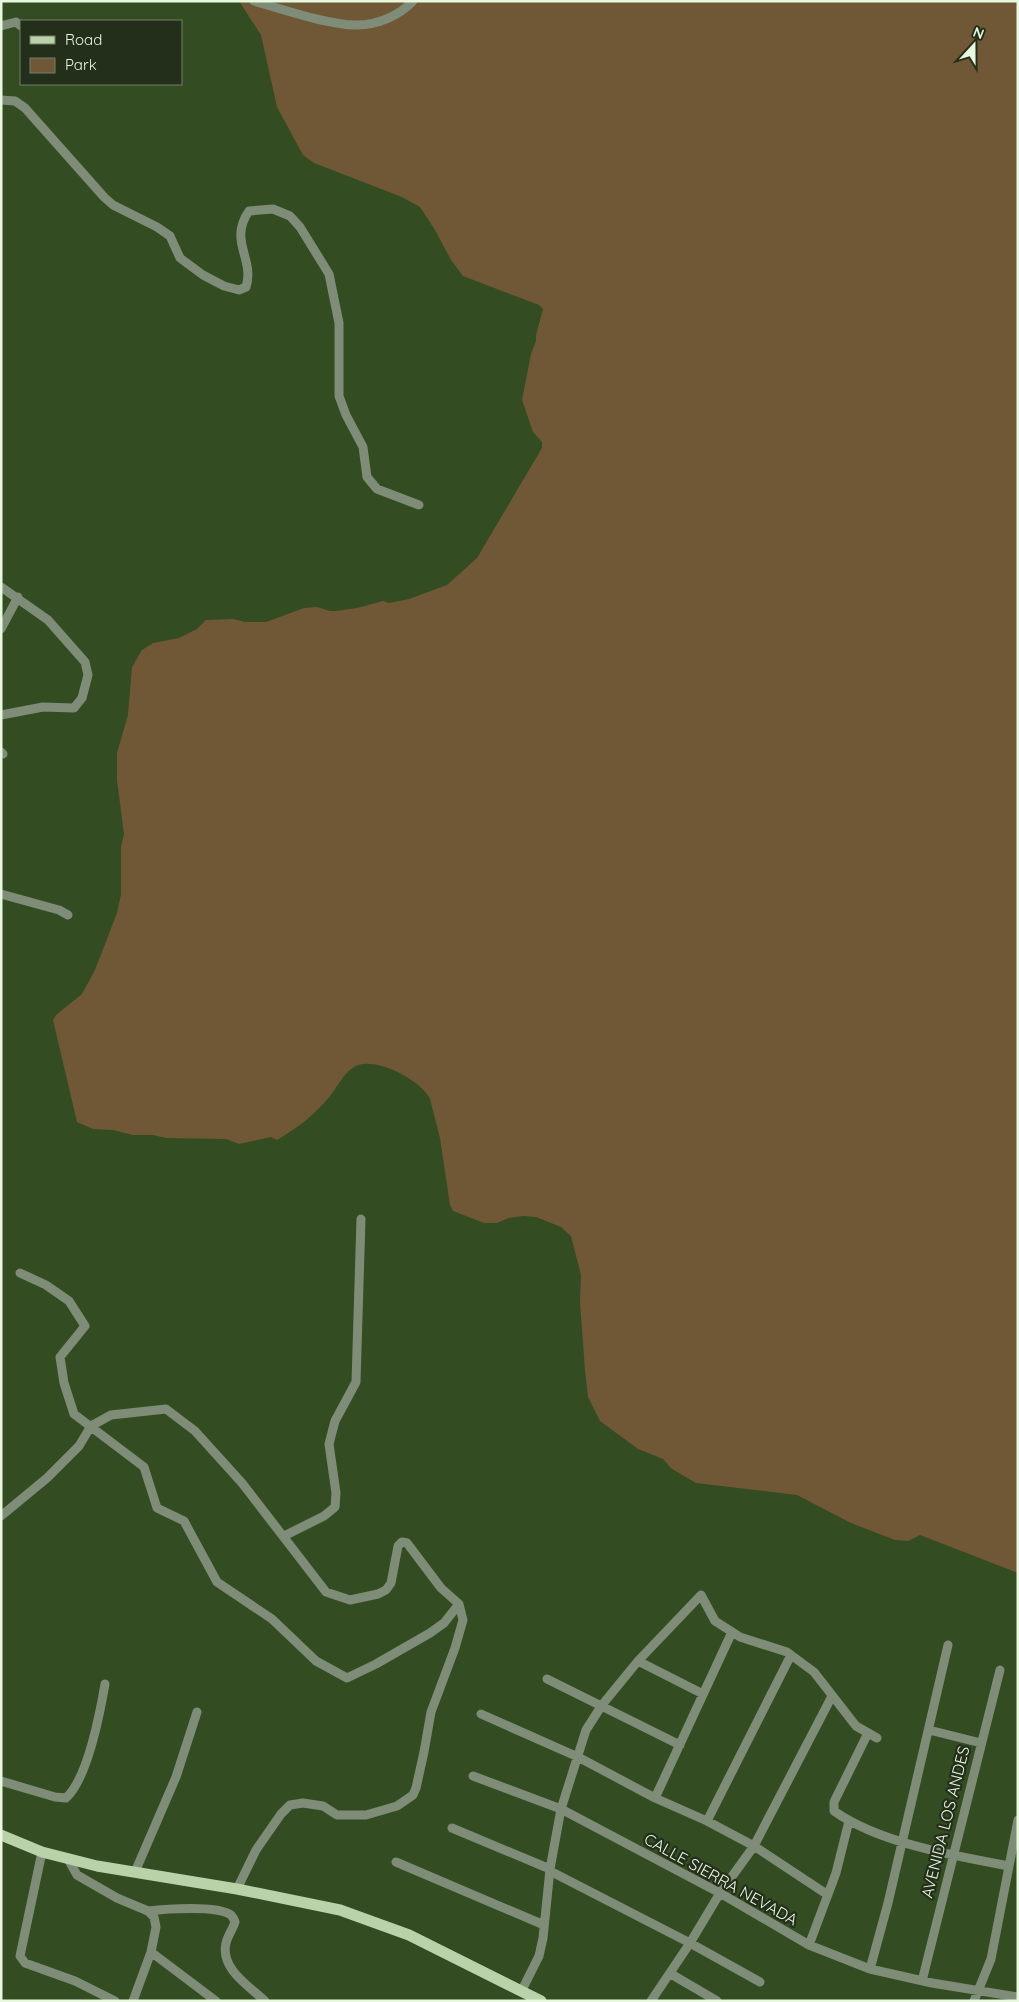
<svg xmlns="http://www.w3.org/2000/svg" width="1019" height="2002" viewBox="0 0 1019 2002" font-family="Quicksand,sans-serif">
<style>
.green{fill:#705837}
.lines{fill:none;stroke-linecap:round;stroke-linejoin:round}
.minor{stroke:#7f8c78;stroke-width:9}
.major{stroke:#b9d2a9;stroke-width:11}
.labels{text-anchor:middle;dominant-baseline:central;stroke-width:4.5;stroke-linejoin:round;paint-order:stroke}
.street-label{font-size:16px;fill:#e8f8df;stroke:#232e1b}
</style>
<rect width="100%" height="100%" fill="#334c22"/>
<path class="green" d="M239,1H1018V1573L920,1535L908,1541L895,1540L851,1523L797,1495L696,1483L672,1469L663,1459L638,1449L600,1421L588,1397L585,1370L580,1302L581,1275L571,1236L561,1227L536,1217L523,1216L509,1218L497,1223H484L453,1211L450,1205L440,1138L430,1099C421,1080 374,1055 354,1067C343,1074 338,1086 330,1096C315,1115 297,1128 277,1140L271,1137L239,1144L226,1139L166,1138L153,1135H133L113,1130L93,1129L77,1122L53,1020L56,1015L82,994L95,970L117,913L121,894V847L124,834L117,780V753L128,715L132,667L142,650L153,643L179,638L197,629L206,620L233,619L245,622H266L304,608L317,607L330,611H336L357,608L383,601L389,603L409,599L447,585L477,558L542,448V442L533,432L522,400L531,354L536,341V335L543,309L539,305L463,276L451,260L435,230L420,207L402,197L314,163L303,155L277,107L261,35Z"/>
<g class="lines">
<path class="minor" d="M254,1C281,9 329,25 357,25C377,25 399,16 413,1
M1,26L16,22L21,26
M1,100L15,101L25,108L104,197L113,205L157,227L170,236L180,258L203,275L224,286L239,290L246,287C255,259 228,241 249,211L273,209L290,216L300,227L329,274L339,323V396L346,415L363,447L367,477L377,489L419,505
M1,587L48,620L85,662L88,675L82,698L74,708L43,707L1,715
M1,629L18,597
M1,752L3,754
M1,894L59,910L68,915
M20,1273L46,1285L69,1301L85,1326L60,1357L64,1383L74,1414L144,1467L157,1508L184,1521L217,1582L272,1619L316,1661L347,1678L376,1664L430,1633L444,1623L459,1604
M1,1516L47,1478L79,1446L91,1426L111,1415L166,1409L195,1431L242,1483L326,1592L350,1600L378,1594L386,1590L391,1583L398,1546L402,1542L407,1543L441,1588L459,1604L463,1620L455,1648L431,1712L424,1752L416,1788L413,1795L397,1806L366,1815H337L323,1806L303,1803L290,1805L281,1814L256,1850L237,1889
M284,1536L324,1516L335,1507L336,1493L329,1444L335,1421L356,1382L361,1219
M638,1661L703,1694
M547,1679L680,1745
M481,1714L578,1757L655,1798L707,1821L754,1846L828,1895
M929,1730L981,1743
M868,1733L834,1802V1811C879,1843 955,1856 1009,1866
M473,1776L561,1809L720,1893L809,1945L870,1969L932,1983L1018,1997
M1,1781L55,1797L66,1798C88,1778 100,1713 105,1684
M655,1798L732,1632
M707,1821L791,1655
M452,1828L550,1869
M42,1852L20,1956L25,1963L75,1981L115,2001
M68,1859L77,1875L117,1898L148,1911L154,1917L156,1927L151,1952L133,2001
M396,1862L544,1925
M550,1871L690,1943L760,1982
M135,1872L176,1777L197,1712
M148,1911C164,1909 218,1905 231,1915C233,1917 234,1919 235,1922C233,1929 228,1935 226,1943C220,1969 249,1986 265,2001
M809,1945L836,1873L849,1821
M151,1952L216,2001
M870,1969L888,1903L948,1645
M671,1974L717,2001
M922,1981L1000,1670
M522,1990L539,1956L543,1938L550,1869L561,1809L586,1730L602,1705L638,1661L701,1595L715,1621L740,1637L787,1652L814,1672L856,1726L877,1738
M651,2001L690,1943L720,1893L754,1846L832,1696
M974,2001L991,1959L1018,1820"/>
<path class="major" d="M1,1835L42,1852L97,1866L237,1889L340,1910L409,1935L541,2001"/>
</g>
<g class="labels">
<g class="street-label">
<text transform="translate(945 1822) rotate(-76)">AVENIDA LOS ANDES</text>
<text transform="translate(721 1879) rotate(29)">CALLE SIERRA NEVADA</text>
</g>
</g>
<rect width="1019" height="2002" fill="none" stroke="#e8f8df" stroke-width="5"/>
<rect x="20" y="20" width="162" height="65" fill="#232e1b" stroke="#727f69"/>
<rect x="30" y="36" width="25" height="8" fill="#b9d2a9" stroke="#727f69"/>
<text x="65" y="45" font-size="15" fill="#e8f8df">Road</text>
<rect x="30" y="58" width="25" height="15" fill="#705837" stroke="#727f69"/>
<text x="65" y="70" font-size="15" fill="#e8f8df">Park</text>
<g transform="translate(974 45) rotate(21)" stroke="#232e1b" stroke-width="4" paint-order="stroke">
<path d="M0-4L9 19L0 12L-9 19Z" fill="#e8f8df"/>
<text y="-8" font-size="14" font-weight="bold" text-anchor="middle" fill="#e8f8df">N</text>
</g>
</svg>
